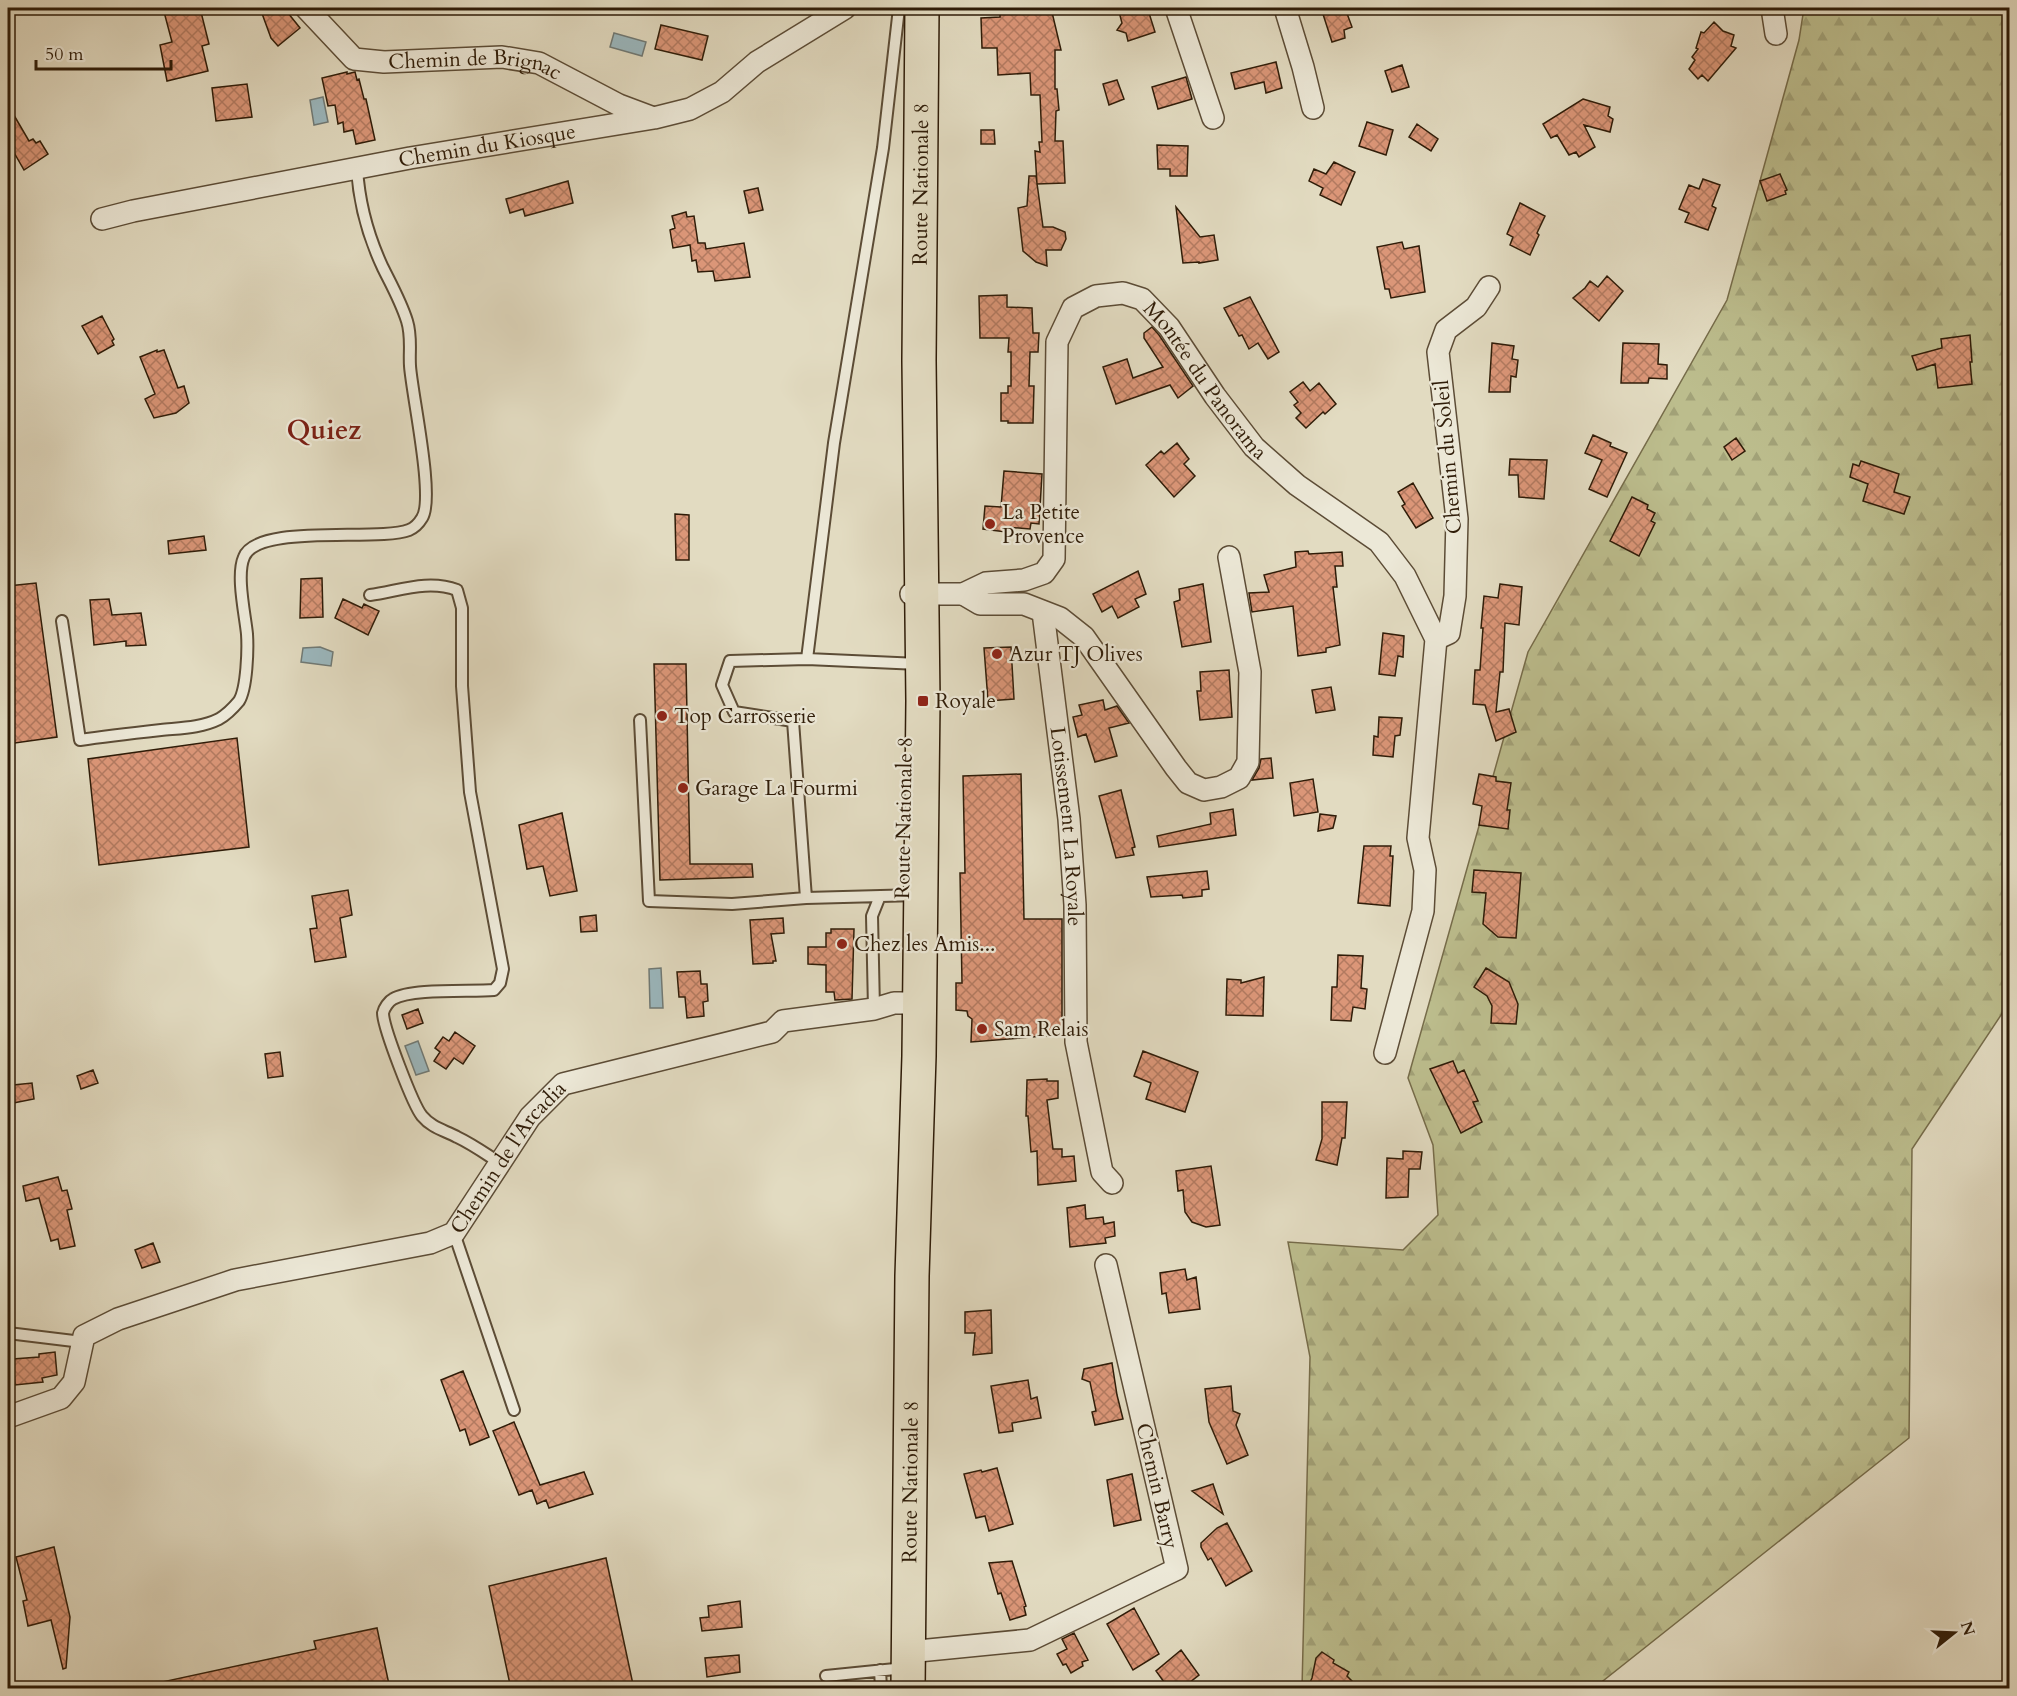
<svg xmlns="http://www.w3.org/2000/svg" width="2017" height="1696" viewBox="0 0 2017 1696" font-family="Cardo,serif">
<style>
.forest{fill:url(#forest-firs);stroke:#766c4a;stroke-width:1.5}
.water{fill:#9bb8bf;stroke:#707a76;stroke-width:1.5}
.building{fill:url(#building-cross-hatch);stroke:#2f1c08;stroke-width:1.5}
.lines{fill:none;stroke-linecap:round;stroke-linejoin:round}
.service-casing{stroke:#5c4c36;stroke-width:14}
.minor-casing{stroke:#5c4c36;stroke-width:24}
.primary-casing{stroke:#2f1c08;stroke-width:36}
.service{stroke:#ece8d7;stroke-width:10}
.minor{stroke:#ece8d7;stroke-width:21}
.primary{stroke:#e2dbc1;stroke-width:33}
.poi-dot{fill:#8f2418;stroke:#ece8d7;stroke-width:2}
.labels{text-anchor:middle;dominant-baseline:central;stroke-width:4.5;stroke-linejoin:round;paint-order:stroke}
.street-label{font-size:21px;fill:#2f1c08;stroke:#ece8d7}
.poi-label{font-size:21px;fill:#2f1c08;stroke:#ece8d7;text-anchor:start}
.district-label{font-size:27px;font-weight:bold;fill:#7a1f14;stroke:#ece8d7}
</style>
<defs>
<pattern id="forest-firs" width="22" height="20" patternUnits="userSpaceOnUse" patternTransform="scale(1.5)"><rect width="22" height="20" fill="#bcbd8d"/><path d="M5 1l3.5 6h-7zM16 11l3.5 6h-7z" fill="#a2a278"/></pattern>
<pattern id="building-cross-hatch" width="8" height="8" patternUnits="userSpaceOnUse" patternTransform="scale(1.5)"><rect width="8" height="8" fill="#db9678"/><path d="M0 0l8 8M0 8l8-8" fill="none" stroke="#b27a60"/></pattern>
</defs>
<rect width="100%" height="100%" fill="#e2dbc1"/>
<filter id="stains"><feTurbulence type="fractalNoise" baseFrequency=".00333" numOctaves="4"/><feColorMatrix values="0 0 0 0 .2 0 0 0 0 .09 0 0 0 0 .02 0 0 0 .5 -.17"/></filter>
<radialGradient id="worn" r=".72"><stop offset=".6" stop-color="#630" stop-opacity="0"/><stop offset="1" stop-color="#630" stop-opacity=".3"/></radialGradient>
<path class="forest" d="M1804,8H2009V1003L1912,1149L1909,1438L1594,1688H1302L1310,1357L1288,1242L1403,1250L1438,1215L1433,1145L1408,1078L1528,652L1727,300L1799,40Z"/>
<path class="water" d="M614,33L646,42L642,56L610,47Z
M323,97L328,122L314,125L310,100Z
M320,647L333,652L331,666L301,662L303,648Z
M661,968L663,1008H650L649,969Z
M418,1041L429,1071L416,1075L405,1046Z"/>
<path class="building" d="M163,8H200L209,44L202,46L208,71L167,81L160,45L172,42Z
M260,8H284L300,28L278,46L271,38Z
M1007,8H1051L1061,50H1055V89H1057L1059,110L1056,111L1055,141H1063L1065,183L1037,184L1035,151L1040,152L1039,142H1042L1040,95H1031L1030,73L998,75L997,48H982L981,18L1000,17V13L1007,12Z
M1118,8H1145L1147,13H1149L1155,32L1128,41L1126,33L1117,30L1122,23Z
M1321,8H1345L1352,27L1344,30L1345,38L1332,42Z
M1714,22L1723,31L1734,35L1731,46L1736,48L1708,81L1702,75L1698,79L1689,69L1695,60L1692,57L1698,49L1696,48L1701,32L1704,33Z
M661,25L708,36L702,60L655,49Z
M1276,62L1282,88L1266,93L1264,82L1235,89L1231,73Z
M1402,65L1409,87L1392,92L1385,71Z
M347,72V74L355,72L357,80L359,79L364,99H366L375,140L356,144L353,130L344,132L343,122L338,124L335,105L328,106L322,78Z
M1186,77L1192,99L1158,109L1152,87Z
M1117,80L1124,99L1109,105L1103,84Z
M247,84L252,117L216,121L212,88Z
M1583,99L1610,107L1608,116L1613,119L1610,132L1584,125L1595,147L1579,157L1576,152L1569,155L1557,135L1551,138L1543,124Z
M8,105L29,141L33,139L36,143L40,141L48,154L24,170L8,142Z
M1367,122L1393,130L1386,155L1359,146Z
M1417,124L1438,139L1431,151L1409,137Z
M981,130H994L995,144H981Z
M1157,145L1188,146L1187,176H1170V169H1158Z
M1334,162L1355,172L1341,205L1320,195L1323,188L1309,181L1314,169L1326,174Z
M1780,174L1787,190L1785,191L1786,194L1767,201L1760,181Z
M1029,176H1036L1043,227H1053L1065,232L1066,239L1061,250H1046L1047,266L1036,262L1023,251L1018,208L1027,206Z
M1703,179L1720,185L1712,206L1716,208L1708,230L1685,222L1689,213L1679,209L1689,185L1699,189Z
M568,181L573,203L525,216L523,209L510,213L506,199Z
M758,188L763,210L749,213L744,191Z
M1520,203L1545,216L1537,233L1539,235L1530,255L1510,245L1513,237L1507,234Z
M1176,207L1200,237L1214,235L1218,260L1199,263V262L1183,263Z
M686,212L687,217L694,216L698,243H705L706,249L744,243L750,277L715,281L713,271L698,272L696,260L692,261L690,245L673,248L670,230L675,228L672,216Z
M1402,242L1404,249L1419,246L1425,292L1391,298L1389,289H1385L1377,247Z
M1607,276L1623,291L1599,321L1573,298L1585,288L1590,281L1598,287Z
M1007,295V307L1032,308L1033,333H1039L1038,352H1030L1029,386H1034L1033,423H1008V421H1001V393H1008V386H1011V352H1008L1009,338H980L979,296Z
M1250,297L1279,352L1268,359L1258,343L1249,349L1242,335L1239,336L1224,308Z
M102,316L114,339L112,341L114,345L98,354L82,326Z
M1152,327L1159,335L1193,386L1178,398L1170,385L1116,404L1103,367L1127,359L1133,378L1163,367L1144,338V333Z
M1970,335L1972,362H1970L1972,384L1938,388L1935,364L1917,370L1912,356L1942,348L1941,339Z
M1492,343L1514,346L1512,359L1518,360L1516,377L1511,376L1510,392H1489Z
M1623,343L1659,344L1658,364L1667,365V379L1649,378L1648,383H1621Z
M157,350V352L164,350L178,388L184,386L189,403L176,413L154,418L145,399L155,394L140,357Z
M1303,382L1310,391L1319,383L1336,404L1325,414L1323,412L1306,428L1296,418L1301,413L1294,405L1298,402L1290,392Z
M1593,435L1611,443L1610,446L1627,453L1607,497L1589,489L1602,460L1585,453Z
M1736,438L1745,451L1732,460L1724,447Z
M1177,443L1189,459L1184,464L1195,476L1174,497L1146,465L1161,451L1164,454Z
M1510,459L1547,460L1544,499L1519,497L1518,475H1509Z
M1861,461L1899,474L1894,492L1910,497L1904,514L1863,501L1868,484L1850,477L1853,464L1859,466Z
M1004,471L1042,474L1039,524L1031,523L1030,529L1006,527V532L983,529L985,506L1001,507Z
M1413,483L1433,518L1416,528L1402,506L1405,504L1398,492Z
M1632,497L1648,505L1647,509L1655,513L1651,521L1655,523L1639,556L1610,541Z
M675,514L689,515V560H676Z
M204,536L206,550L169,554L168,541Z
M1308,551L1309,554L1342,552L1343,566H1335L1337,587H1333L1340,645L1326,648V652L1298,656L1293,606L1252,612L1249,593L1269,592L1264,575L1296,567L1295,552Z
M1138,571L1146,594L1135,599L1139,607L1118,618L1112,606L1102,612L1093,594Z
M322,578L323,617L300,618L301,579Z
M36,583L57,737L8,744V586Z
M1203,584L1211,642L1182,647L1174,602L1180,600L1179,589Z
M1500,584L1522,587L1519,625L1505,623L1503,672H1500L1496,712L1509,709L1516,732L1496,741L1485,705L1473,704L1475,670H1480L1483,628H1481L1484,596L1498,598Z
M109,599L112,615L141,613L146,645L126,646V641L94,645L90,600Z
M343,599L362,608L364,604L379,611L368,635L335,618Z
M1383,633L1404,636L1403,657L1398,656L1395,676L1379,674Z
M1011,647L1014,699L988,701L984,648Z
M654,664H686L690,864H752L753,877L660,880Z
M1229,670L1232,717L1200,720L1197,691H1201L1200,672Z
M1331,687L1335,710L1316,713L1312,690Z
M1103,700L1105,710L1117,706L1129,723L1109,728L1117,756L1095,762L1086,734L1078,737L1073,717L1082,715L1079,705Z
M1379,717L1402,718L1400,735L1395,736L1393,757L1373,755L1374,736L1378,737Z
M237,738L249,847L99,865L88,759Z
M1271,758L1273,778L1252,780L1259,768L1261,759Z
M1021,774L1024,919H1062V1031L1056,1035L971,1042L972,1019L968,1016L967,1011L956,1010V983H962L960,873H965L963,776Z
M1479,774L1496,777V781L1511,783L1507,810H1510L1508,829L1479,825L1482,806L1473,804Z
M1313,779L1318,812L1294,816L1290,783Z
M1121,790L1135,847L1132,848L1134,855L1116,858L1099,796Z
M1233,809L1236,835L1159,847L1157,836L1211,824L1210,813Z
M562,813L577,891L550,896L543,866L527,869L519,825Z
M1320,814L1336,816L1333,828L1318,831Z
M1364,846H1391L1390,856H1393L1390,906L1358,903Z
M1474,870L1521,873L1516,938L1498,937L1483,924L1486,893L1472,892Z
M1207,871L1209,889L1202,890V896L1183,898L1182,895L1151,897L1147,877Z
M348,890L352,915L340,918L346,957L315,962L310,929L317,928L312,896Z
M596,915L597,931L581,932L580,917Z
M783,918L784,933L771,934L776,961H773V963L753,964L750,920Z
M831,929H854L852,999L835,1000L834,992H826V965L808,964V947H826V933H831Z
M1338,955L1363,956L1361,988L1367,989L1365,1009L1353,1007L1351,1021L1331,1020L1332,987H1337Z
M1486,968L1509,982L1518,1004L1516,1024L1491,1023L1492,1006L1487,996L1474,987Z
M700,971L701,984H707L708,1001L703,1002L704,1016L687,1018L685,997H679L677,972Z
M1264,977L1263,1016L1226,1015L1227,979L1241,980V983Z
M418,1009L423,1023L407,1029L402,1015Z
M455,1032L475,1046L463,1064L454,1058L446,1069L434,1061L440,1052L435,1048L443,1037L449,1041Z
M1143,1051L1198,1072L1185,1112L1146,1099L1151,1083L1134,1076Z
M280,1052L283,1076L268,1078L265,1054Z
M1453,1061L1458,1073L1464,1070L1478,1101L1473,1102L1482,1122L1461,1133L1430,1069Z
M93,1070L98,1083L81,1089L77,1076Z
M1047,1079V1081H1058V1098L1047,1100L1053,1149H1062V1157L1074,1156L1076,1181L1038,1185L1037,1151L1031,1152L1028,1116H1026L1027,1080Z
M32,1083L34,1099L8,1104V1088L13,1085Z
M1322,1102H1347L1345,1138H1342L1337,1165L1316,1160L1322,1139Z
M1403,1151L1422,1152L1420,1169H1409L1408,1197L1386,1198L1387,1158L1403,1159Z
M1211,1166L1220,1225L1206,1227L1192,1222L1185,1212L1183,1190L1178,1191L1176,1171Z
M58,1177L62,1191L67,1190L72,1209L67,1210L75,1246L60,1249L58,1239L51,1241L39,1198L26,1201L23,1186Z
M1085,1205L1086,1219L1103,1217L1104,1224L1114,1222L1115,1236L1105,1238L1106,1243L1070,1247L1067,1208Z
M153,1243L160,1262L142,1268L135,1250Z
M1185,1269L1187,1280L1196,1277L1200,1309L1169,1313L1166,1293L1162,1294L1160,1273Z
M991,1310L992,1353L973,1355L975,1333H965V1312Z
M55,1352L57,1375L42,1378L43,1382L15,1385L13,1359L39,1357V1354Z
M1112,1363L1117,1395L1123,1419L1095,1425L1092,1412L1096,1411L1090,1382L1082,1379L1084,1369Z
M463,1371L489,1437L470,1445L465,1429L460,1431L441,1380Z
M1028,1380L1031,1399L1037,1397L1041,1418L1012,1423L1013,1431L999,1433L991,1386Z
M1231,1386L1233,1411L1240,1414L1236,1425L1248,1455L1227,1464L1209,1422L1205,1389Z
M514,1422L540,1485L584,1472L593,1494L549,1508L546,1500L537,1504L532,1490L519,1495L493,1431Z
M997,1468L1013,1524L989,1531L985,1516L976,1518L964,1474L981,1470L982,1472Z
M1132,1474L1141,1520L1114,1526L1107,1480Z
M1213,1484L1223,1514L1192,1491Z
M1227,1523L1252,1571L1226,1586L1211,1558L1208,1560L1201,1547V1543L1217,1528Z
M54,1547L70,1617L66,1668L63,1669L51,1620L28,1626L23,1601L27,1600L16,1557Z
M606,1558L634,1689H511L489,1586Z
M1012,1561L1026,1606L1024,1607L1026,1615L1010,1620L1001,1593L998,1594L989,1563Z
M740,1601L742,1627L702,1631L700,1618L709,1617L708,1606Z
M1134,1608L1159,1654L1133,1670L1107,1624Z
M377,1628L390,1689H162V1682L316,1649L314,1641Z
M1074,1633L1088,1660L1082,1662L1083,1666L1071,1673L1066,1664L1063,1665L1057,1654L1067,1649L1062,1639Z
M1181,1650L1199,1675L1189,1683L1193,1689H1169L1156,1671Z
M1322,1652L1334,1660L1333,1663L1349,1672L1347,1676L1360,1689H1307L1312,1678L1316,1658Z
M739,1655L740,1672L707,1677L705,1658Z"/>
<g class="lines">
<g class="service-casing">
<path id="service" d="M370,595C399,591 428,579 457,590L462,608V686L470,792L503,969L500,983L494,990C470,992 412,988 393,999C389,1001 384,1008 383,1013C383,1027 413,1105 422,1116C432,1128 444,1130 457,1137C472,1144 486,1154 500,1163
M62,621L80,740C107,736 134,733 161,730C180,728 201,728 219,719C226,715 234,707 239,701C247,688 248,649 247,634C245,614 236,575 244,557C257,523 378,542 409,530C414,528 419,523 422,518C435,498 412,395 410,366C409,351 412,337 407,321C401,302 392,286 383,268C368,236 359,203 357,168
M807,659L834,443L883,148L899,8
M640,720L649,901L732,904L806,898
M918,895L806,898L793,721L734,712L722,685L730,661L807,659L919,664
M874,1009L872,916L880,896
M454,1233L514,1410
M8,1333L82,1342
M880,1670L881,1688
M826,1676L905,1668"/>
</g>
<g class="minor-casing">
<g id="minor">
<path id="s1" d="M306,8L354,59L384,62L502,57L539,63L619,105L651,117"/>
<path d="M1176,8L1213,118"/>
<path d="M1285,8L1303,67L1313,108"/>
<path d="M1772,8L1776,34"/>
<path id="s2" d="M102,219L133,211L410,158L654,118L690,109L722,92L757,62L845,8"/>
<path id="s3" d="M911,594H963L986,583L1024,580L1044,573L1054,559L1057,342L1073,308L1096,296L1123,293L1142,299L1169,327L1215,396L1254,447L1297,485L1379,542L1405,576L1436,639L1418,838L1425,870L1423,911L1385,1053"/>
<path d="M963,594L980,604H1024L1060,618L1084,637L1176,768L1188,783L1204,790L1221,787L1239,778L1248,762L1250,672L1229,557"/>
<path id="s4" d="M1043,612L1069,819L1075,905L1076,1042L1102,1172L1112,1183"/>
<path d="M1436,639L1449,633L1455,596L1457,519L1438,352L1446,330L1476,307L1489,287"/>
<path id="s5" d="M8,1417L61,1398L74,1382L84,1336L118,1319L235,1280L430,1243L454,1233L530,1117L563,1084L772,1032L783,1021L874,1009L894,1003H919"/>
<path d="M908,1652L1030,1640L1177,1569L1106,1265"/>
</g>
</g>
<g class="primary-casing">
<g id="primary">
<path id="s6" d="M908,1688L912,1276L919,1056L923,701L919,361L922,8"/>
</g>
</g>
<use href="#service" class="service"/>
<use href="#minor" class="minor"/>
<use href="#primary" class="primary"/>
</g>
<g class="poi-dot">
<circle cx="990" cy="524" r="6"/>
<circle cx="997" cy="654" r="6"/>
<rect x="917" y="695" width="12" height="12" rx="3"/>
<circle cx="662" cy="716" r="6"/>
<circle cx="683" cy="788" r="6"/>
<circle cx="842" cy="944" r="6"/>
<circle cx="982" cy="1029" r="6"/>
</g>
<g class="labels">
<g class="street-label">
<text stroke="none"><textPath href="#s1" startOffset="192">Chemin de Brignac</textPath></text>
<text stroke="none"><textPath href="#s2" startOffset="392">Chemin du Kiosque</textPath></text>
<text stroke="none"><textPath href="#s6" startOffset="1504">Route Nationale 8</textPath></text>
<text stroke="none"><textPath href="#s3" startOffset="585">Montée du Panorama</textPath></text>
<text transform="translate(1448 457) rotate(-95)">Chemin du Soleil</text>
<text transform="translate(904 818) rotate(-89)">Route Nationale 8</text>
<text stroke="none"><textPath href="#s4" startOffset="216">Lotissement La Royale</textPath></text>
<text stroke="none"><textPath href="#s5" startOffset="603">Chemin de l'Arcadia</textPath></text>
<text stroke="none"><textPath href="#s6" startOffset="206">Route Nationale 8</textPath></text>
<text transform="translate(1157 1486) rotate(77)">Chemin Barry</text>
</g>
<g class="poi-label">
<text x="1002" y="512">La Petite<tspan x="1002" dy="24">Provence</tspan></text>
<text x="1009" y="654">Azur TJ Olives</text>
<text x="935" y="701">Royale</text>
<text x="674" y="716">Top Carrosserie</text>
<text x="695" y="788">Garage La Fourmi</text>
<text x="854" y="944">Chez les Amis...</text>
<text x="994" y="1029">Sam Relais</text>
</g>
<g class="district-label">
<text x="324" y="430">Quiez</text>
</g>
</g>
<rect width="2017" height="1696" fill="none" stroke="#e2dbc1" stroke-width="30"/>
<rect x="9" y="9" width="1999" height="1678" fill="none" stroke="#2f1c08" stroke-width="3"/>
<rect x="15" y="15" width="1987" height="1666" fill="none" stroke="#2f1c08" stroke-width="1.5"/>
<g transform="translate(1954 1633) rotate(72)" stroke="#ece8d7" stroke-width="4.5" paint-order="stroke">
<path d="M0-4.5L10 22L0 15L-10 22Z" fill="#2f1c08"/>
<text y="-9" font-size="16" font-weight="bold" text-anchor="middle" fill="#2f1c08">N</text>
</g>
<path d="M36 60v9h135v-9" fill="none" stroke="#2f1c08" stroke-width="3"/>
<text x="45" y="60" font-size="18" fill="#2f1c08" stroke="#ece8d7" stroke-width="4.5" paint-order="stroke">50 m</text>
<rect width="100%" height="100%" filter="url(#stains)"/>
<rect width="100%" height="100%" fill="url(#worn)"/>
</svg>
